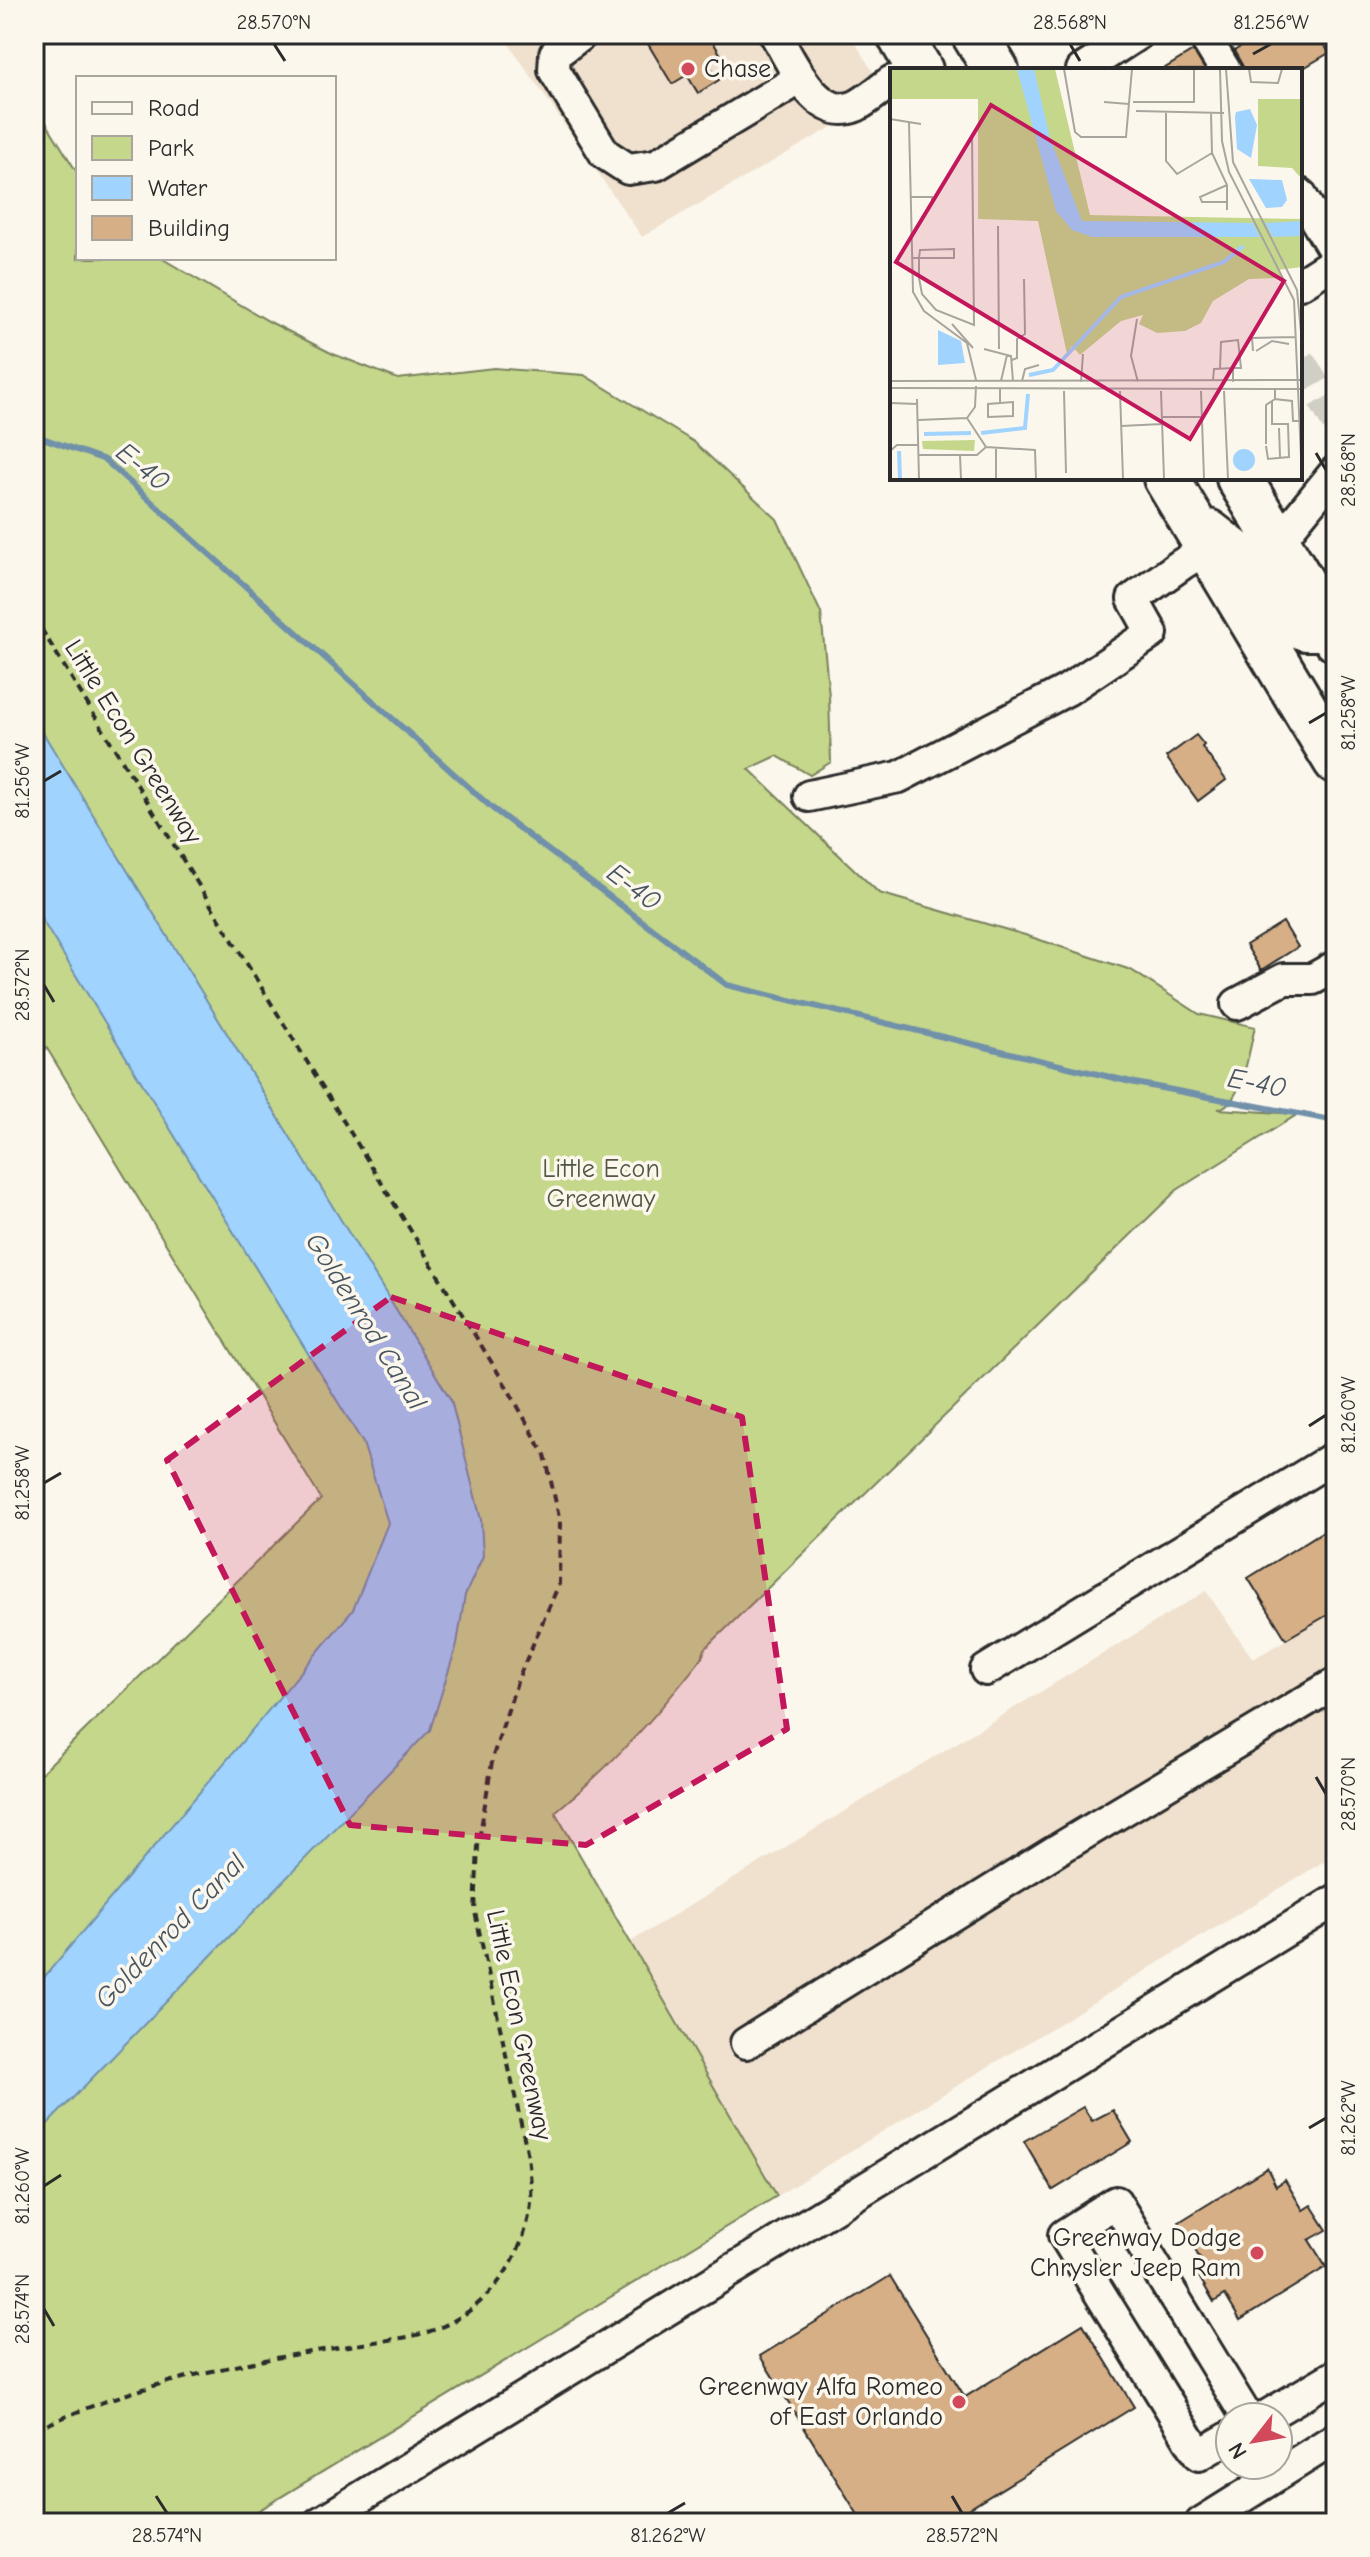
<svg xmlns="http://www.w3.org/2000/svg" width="1370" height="2557" viewBox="0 0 1370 2557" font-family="'Comic Neue',sans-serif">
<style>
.built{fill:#f0e1ce}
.green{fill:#c5d78b;stroke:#78815b;stroke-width:2}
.water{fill:#a0d3fe;stroke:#7190aa;stroke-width:2}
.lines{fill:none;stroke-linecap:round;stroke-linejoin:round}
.stream{stroke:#7190aa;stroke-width:6}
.building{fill:#d6af87;stroke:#2b2b2b;stroke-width:2}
.minor-tunnel{stroke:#d1cec5;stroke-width:30;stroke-dasharray:30 15;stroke-linecap:butt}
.minor-casing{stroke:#2b2b2b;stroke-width:36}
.highway-casing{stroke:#2b2b2b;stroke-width:50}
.path{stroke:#2b2b2b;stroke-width:4;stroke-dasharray:8 6;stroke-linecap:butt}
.minor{stroke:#fbf7ec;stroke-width:30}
.highway{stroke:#fbf7ec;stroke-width:44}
.marked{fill:#c2185b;fill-opacity:0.2;stroke:#c2185b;stroke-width:6;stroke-dasharray:16 10;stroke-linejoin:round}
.ticks{fill:none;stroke:#2b2b2b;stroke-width:3}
.poi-dot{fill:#d1495b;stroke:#fbf7ec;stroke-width:3}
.labels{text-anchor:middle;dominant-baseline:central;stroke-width:7;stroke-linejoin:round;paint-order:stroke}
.poi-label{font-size:26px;fill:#2b2b2b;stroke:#fbf7ec;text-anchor:end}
.street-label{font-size:26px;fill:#2b2b2b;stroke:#fbf7ec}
.park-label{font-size:26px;fill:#525643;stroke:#fbf7ec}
.water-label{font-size:28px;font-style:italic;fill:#485560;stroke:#fbf7ec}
.inset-river{fill:none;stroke:#a0d3fe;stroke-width:4}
.inset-road{fill:none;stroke:#a8a59f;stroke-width:2}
.view{fill:#c2185b;fill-opacity:0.15;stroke:#c2185b;stroke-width:4}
.inset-edge{fill:none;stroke:#2b2b2b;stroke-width:4}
.neatline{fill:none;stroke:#2b2b2b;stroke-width:3}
.ticks-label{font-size:20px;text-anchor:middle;fill:#2b2b2b}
</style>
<rect width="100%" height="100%" fill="#fbf7ec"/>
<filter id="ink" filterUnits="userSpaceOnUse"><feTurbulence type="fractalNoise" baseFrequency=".0125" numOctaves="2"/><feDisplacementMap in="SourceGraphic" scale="16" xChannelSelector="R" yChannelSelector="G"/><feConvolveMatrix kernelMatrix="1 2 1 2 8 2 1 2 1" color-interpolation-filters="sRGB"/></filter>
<g filter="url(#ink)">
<path class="built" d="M502,34H850L887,95L642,237Z
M1206,1591L1253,1659L1336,1611V1854L777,2196L630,1942Z"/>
<path class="green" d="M34,103L78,174V258H161L270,322L333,354L398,379L494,368L584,375L694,442L777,519L821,613L829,696L831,762L810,775L777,756L749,769L879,893L1025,935L1131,970L1199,1014L1255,1027C1249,1049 1243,1104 1218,1109L1298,1114L1177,1190L705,1649L702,1658C656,1716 613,1765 555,1812L777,2196L238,2523H34V1780L321,1499L34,1027Z"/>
<path class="water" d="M34,718L451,1400L481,1520L483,1556L465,1595L457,1644L430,1730L34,2138V1989L353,1610L388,1523L363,1443L34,907Z"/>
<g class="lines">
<path class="stream" d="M34,435L105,460L492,808L727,985L1135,1083L1336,1121"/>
</g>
<path class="building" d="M642,34H708L721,55L708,63L719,80L698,93L687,75L672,84Z
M1261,34H1276L1279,39L1288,34H1318L1329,53L1300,70H1245L1234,51Z
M1203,45L1217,70H1162Z
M1196,735L1204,745L1202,747L1226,780L1198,801L1166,757Z
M1283,922L1298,947L1261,970L1246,945Z
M1322,1532L1336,1557V1610L1286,1639L1248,1578Z
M1083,2107L1092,2121L1113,2110L1132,2142L1053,2190L1024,2141Z
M1267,2168L1276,2186L1285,2180L1303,2210L1311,2205L1327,2230L1309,2240L1326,2267L1240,2320L1225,2295L1214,2302L1198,2275L1207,2271L1179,2222Z
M890,2276L965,2397L1083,2324L1134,2407L946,2523H863L760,2356Z"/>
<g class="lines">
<path class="minor-tunnel" d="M1300,360L1336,422"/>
<g class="minor-casing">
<path id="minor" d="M582,34L555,54L554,70L605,154L628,169L656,165L801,78
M775,34C791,60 816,123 856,106C868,100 880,89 892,81
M1203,34L1225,70
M1082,70L1138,34
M1300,194L1336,254
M1300,284L1336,261
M1278,542L1336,471
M809,796L899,777L1067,690L1152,633L1133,599L1182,564L1208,548
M1237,1004L1284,979H1313L1336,966
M986,1670L1333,1458L1336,1459
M746,2043L1057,1850L1336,1683
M1265,2417L1336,2375
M1230,2437L1199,2455L1064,2235L1116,2202L1247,2417
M319,2523L1336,1900
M1201,2523L1336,2438"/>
</g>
<g class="highway-casing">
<path id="highway" d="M899,34L920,70
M974,34L996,70
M1166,478L1336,761
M1239,478L1336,639
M1208,532L1257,570L1287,617L1305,628H1329"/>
</g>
<path class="path" d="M34,617L508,1389L545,1455L560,1521L559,1584L518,1679L493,1756L478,1846L475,1912L528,2156C530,2174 533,2192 530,2211C521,2261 488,2307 441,2327C419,2337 393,2339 369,2343C329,2349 289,2355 249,2363C176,2378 101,2398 34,2431"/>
<use href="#minor" class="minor"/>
<use href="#highway" class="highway"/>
</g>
</g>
<path class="marked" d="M391,1297L742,1417L787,1729L586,1845L350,1825L167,1460Z"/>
<path class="ticks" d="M274,44L285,61M1070,44L1080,61M1253,54L1271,44M1316,453L1326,470M1309,723L1326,713M44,781L61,771M44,985L54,1002M1309,1426L1326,1415M44,1483L61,1473M1316,1777L1326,1794M1309,2128L1326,2118M44,2186L61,2175M44,2309L54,2326M156,2496L167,2513M952,2496L962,2513M668,2513L685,2503"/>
<g class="poi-dot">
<circle cx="688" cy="69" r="8"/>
<circle cx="1257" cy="2253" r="8"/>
<circle cx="959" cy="2402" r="8"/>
</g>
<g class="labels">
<g class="poi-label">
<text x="704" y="69" text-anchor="start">Chase</text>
<text x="1241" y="2238">Greenway Dodge<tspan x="1241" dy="30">Chrysler Jeep Ram</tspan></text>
<text x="943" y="2387">Greenway Alfa Romeo<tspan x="943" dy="30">of East Orlando</tspan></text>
</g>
<g class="street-label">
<text transform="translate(133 742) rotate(58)">Little Econ Greenway</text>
<text transform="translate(519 2025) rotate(78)">Little Econ Greenway</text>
</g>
<g class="park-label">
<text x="601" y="1169">Little Econ<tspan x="601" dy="30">Greenway</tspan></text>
</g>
<g class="water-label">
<text transform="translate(143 467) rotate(39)">E-40</text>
<text transform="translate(634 887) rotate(37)">E-40</text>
<text transform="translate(1257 1083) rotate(11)">E-40</text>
<text transform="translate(366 1321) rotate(58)">Goldenrod Canal</text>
<text transform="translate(170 1931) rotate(-46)">Goldenrod Canal</text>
</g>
</g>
<g transform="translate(890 68)">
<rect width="412" height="412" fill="#fbf7ec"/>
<path d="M0,1H165L200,147L412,151V199L388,202L392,210L359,211L323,233L311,255L295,263L267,265L249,256L253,247L231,253L190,287L182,278L177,286L148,153L88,151V31H0ZM412,1V111L402,100L368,98V31H411ZM85,372L84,383L33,381L32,373Z" fill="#c5d78b"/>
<path d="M127,1H144L160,70L192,153L363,155L370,169H202L182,162L166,143ZM360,41L367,57L361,90L347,81L345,49L346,44ZM359,111L392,112L397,132L392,139L376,140ZM412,153V168L383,169L375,155ZM48,262L71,273L75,295L48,297ZM343 392a11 11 0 1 1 22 0a11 11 0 1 1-22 0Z" fill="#a0d3fe"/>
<path class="inset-river" d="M139,307L163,302L231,229L334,194L353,178M91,365L135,360L138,326M34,366L81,365M9,383L10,411"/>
<path class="inset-road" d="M174,1L185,64L191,69H236L242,1M330,1L332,73L339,104L404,232L412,411M336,1L343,94L407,222L412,275M359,1L361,14L388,15L392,1M214,34L239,36M243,34H304V1M246,43L334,45M276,44V93L287,106L322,85M321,45L322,85L337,117V142M0,51L31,56M19,55L23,224L34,243L77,275L86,312M337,117L310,129L312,134H337M21,129H42V136M108,158L109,281M22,190H64V181L30,182L29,190V210L32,226L46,242L84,257L82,66M247,251L241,288L248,314M62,256L83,280M94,281L121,288L123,313M363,283L362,270L405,269M366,283L382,273L399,276M122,292L127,290V271L135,266L134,211M330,300L331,274L348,272L351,300H343M323,312L324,301L343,300V314M0,313L412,312M111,313L117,287M132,313L135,301L149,297M191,314L193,286M0,320L412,321M110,320V335L98,336V349L123,348V334L110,335M385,322V331L402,333L403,353H409M174,323L176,405M230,323L233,411M271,323L274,411M311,323L314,411M334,323L338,411M27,331L29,411M382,333V356H399M0,335L28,336M272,349H312M77,350L96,379L145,382L146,411M28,352L77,350L85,339L86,318M231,358L272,356M389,360L390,389M376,376V337L385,331M376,378L378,391L399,389L398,356M106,380V411M0,383L7,377H29M29,387H87L96,379M70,387L71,411"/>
<path class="view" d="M101,37L394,213L300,371L6,194Z"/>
<rect width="412" height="412" class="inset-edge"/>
</g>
<rect width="1370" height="2557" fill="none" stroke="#fbf7ec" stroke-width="88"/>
<rect x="76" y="76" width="260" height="184" fill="#fbf7ec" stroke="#a8a59f" stroke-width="2"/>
<rect x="92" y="102" width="40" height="12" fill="#fbf7ec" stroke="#a8a59f" stroke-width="2"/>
<text x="148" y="116" font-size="24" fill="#2b2b2b">Road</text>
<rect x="92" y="136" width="40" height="24" fill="#c5d78b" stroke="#a8a59f" stroke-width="2"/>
<text x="148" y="156" font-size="24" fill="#2b2b2b">Park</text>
<rect x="92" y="176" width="40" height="24" fill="#a0d3fe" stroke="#a8a59f" stroke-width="2"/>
<text x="148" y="196" font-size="24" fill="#2b2b2b">Water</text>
<rect x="92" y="216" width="40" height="24" fill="#d6af87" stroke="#a8a59f" stroke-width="2"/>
<text x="148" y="236" font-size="24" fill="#2b2b2b">Building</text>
<g transform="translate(1254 2441) rotate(239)"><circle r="38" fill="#fbf7ec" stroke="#a8a59f" stroke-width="2"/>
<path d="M0-6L14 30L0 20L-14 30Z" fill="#d1495b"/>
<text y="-12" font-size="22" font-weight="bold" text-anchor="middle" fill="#2b2b2b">N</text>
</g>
<rect x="44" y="44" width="1282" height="2469" class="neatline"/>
<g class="ticks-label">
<text x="274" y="29">28.570°N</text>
<text x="1070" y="29">28.568°N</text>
<text x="1271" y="29">81.256°W</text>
<text transform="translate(1348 470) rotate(-90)" y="7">28.568°N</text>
<text transform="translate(1348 713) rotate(-90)" y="7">81.258°W</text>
<text transform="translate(22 781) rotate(-90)" y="7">81.256°W</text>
<text transform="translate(22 985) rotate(-90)" y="7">28.572°N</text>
<text transform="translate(1348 1415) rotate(-90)" y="7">81.260°W</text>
<text transform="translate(22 1483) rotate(-90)" y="7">81.258°W</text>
<text transform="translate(1348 1794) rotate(-90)" y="7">28.570°N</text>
<text transform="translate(1348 2118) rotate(-90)" y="7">81.262°W</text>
<text transform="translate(22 2186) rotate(-90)" y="7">81.260°W</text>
<text transform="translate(22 2309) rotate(-90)" y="7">28.574°N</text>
<text x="167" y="2542">28.574°N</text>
<text x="668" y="2542">81.262°W</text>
<text x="962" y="2542">28.572°N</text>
</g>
</svg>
